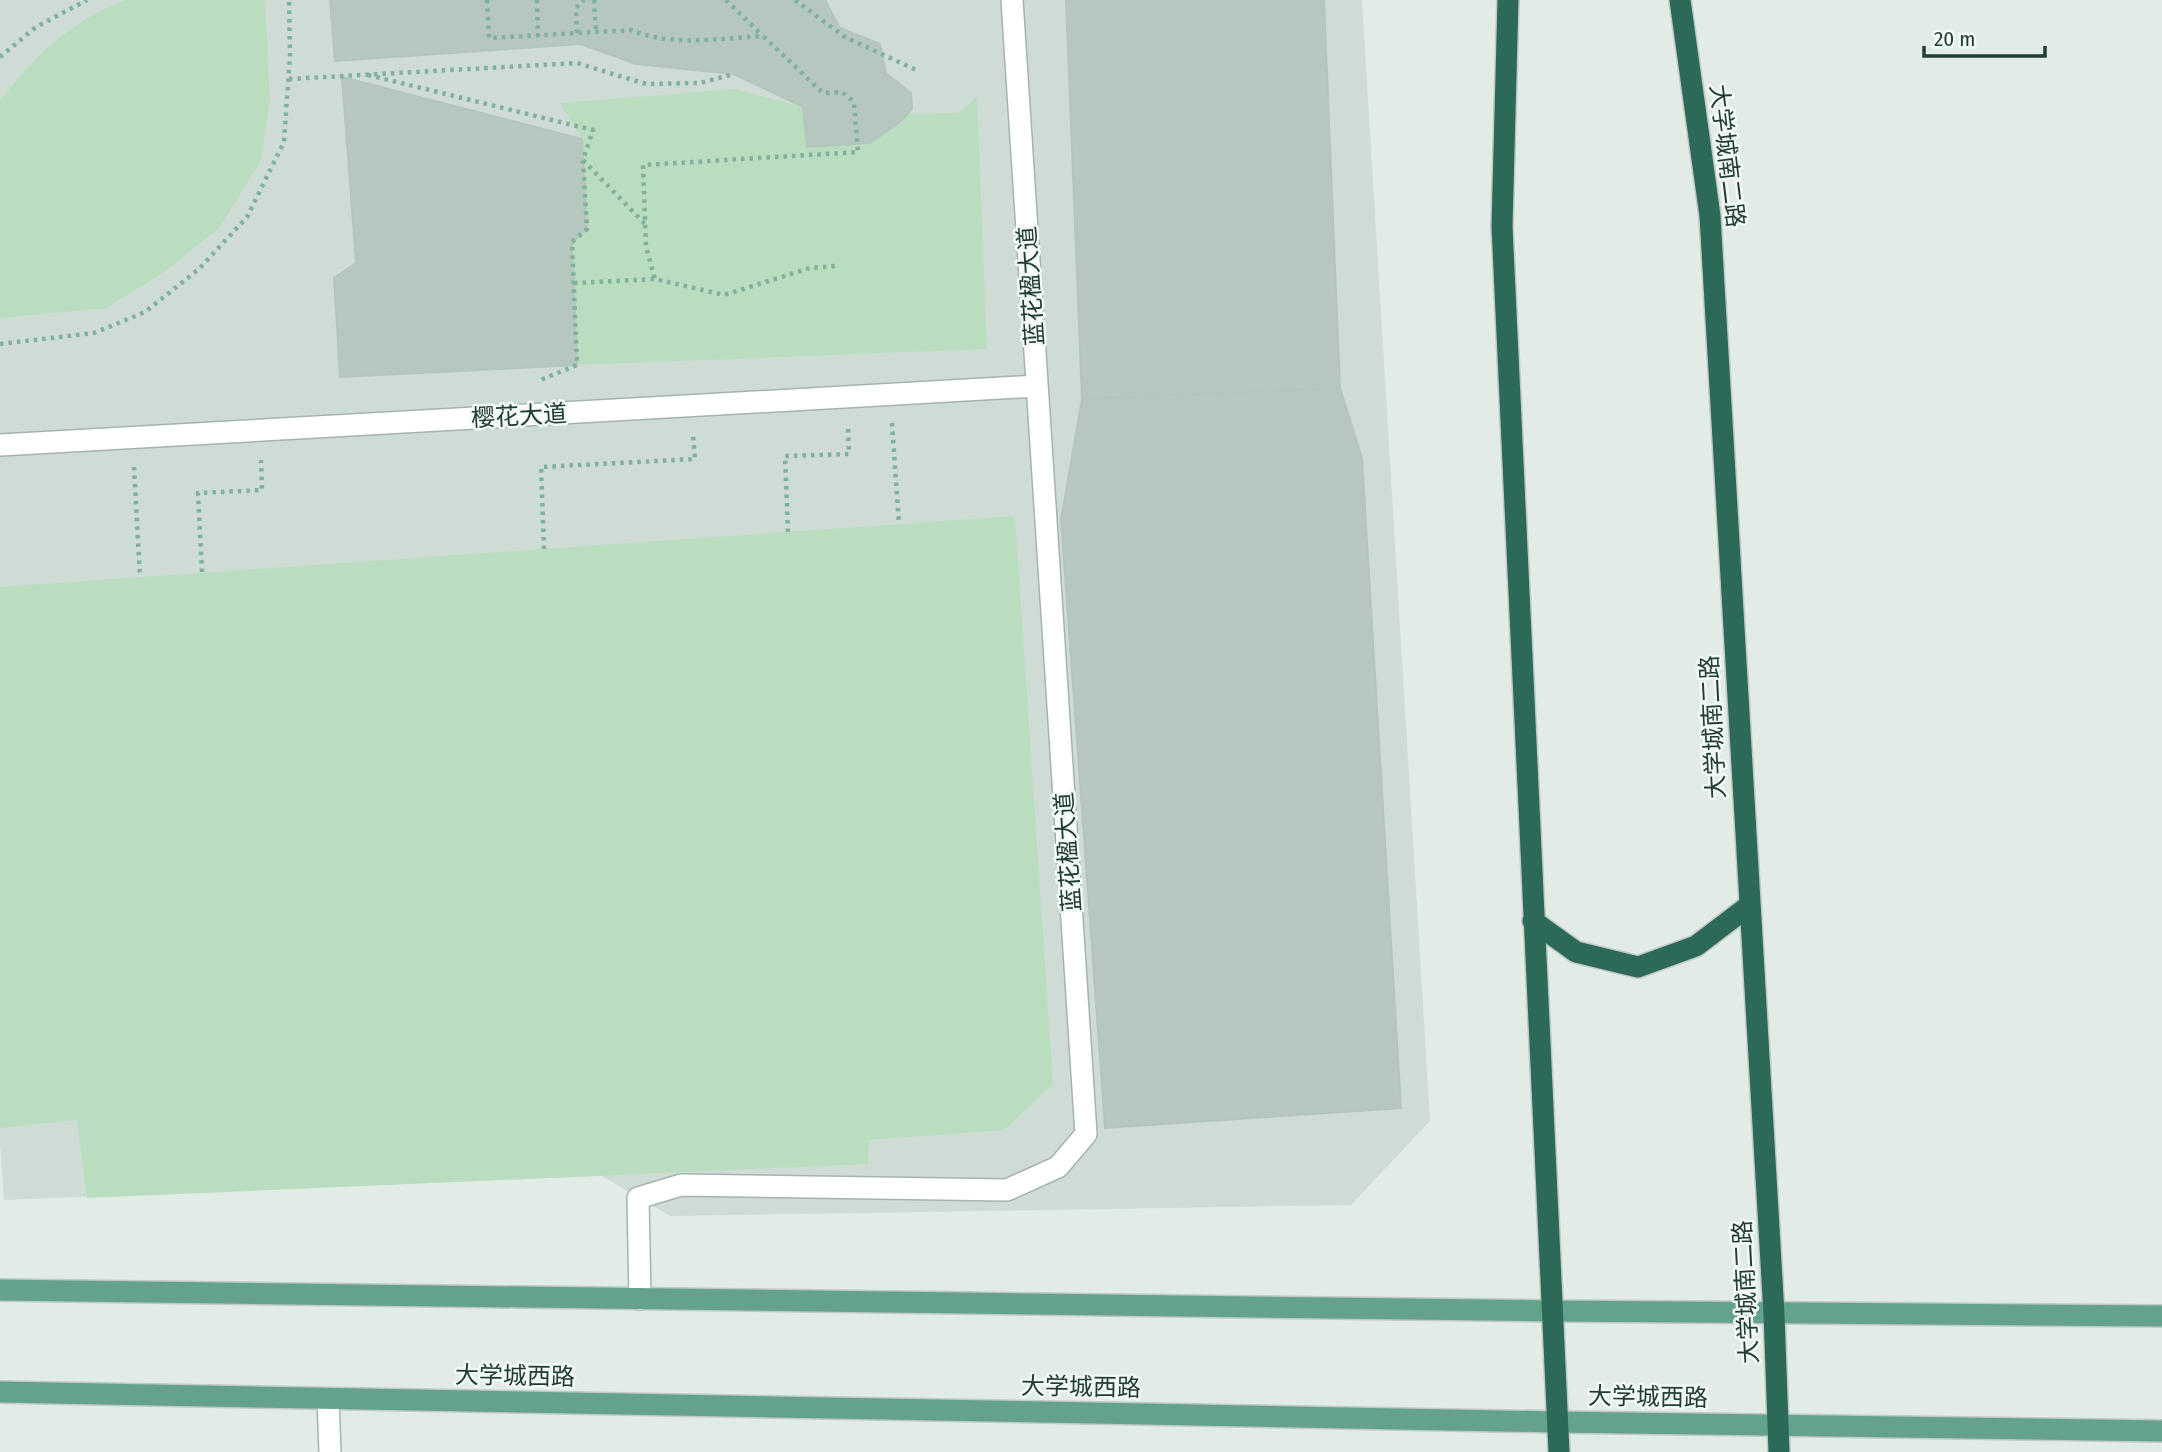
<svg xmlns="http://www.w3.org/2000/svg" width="2162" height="1452" viewBox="0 0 2162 1452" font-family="'Fira Sans Condensed','Noto Sans SC',sans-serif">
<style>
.built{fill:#cfdcd5}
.green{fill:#baddc0}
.building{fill:#b6c7bf;stroke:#b3c6bd;stroke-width:2}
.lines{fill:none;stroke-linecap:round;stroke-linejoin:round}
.minor-casing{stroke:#a4b4ad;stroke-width:24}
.major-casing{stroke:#c1c9c6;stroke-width:24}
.highway-casing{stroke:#c1c9c6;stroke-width:24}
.path{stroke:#81b09d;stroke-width:4.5;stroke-dasharray:3.5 5;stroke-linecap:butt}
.minor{stroke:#fff;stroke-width:21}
.major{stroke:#65a28d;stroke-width:21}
.highway{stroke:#2d6958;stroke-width:21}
.labels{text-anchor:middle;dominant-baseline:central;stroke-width:5;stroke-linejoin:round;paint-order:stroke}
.street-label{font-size:24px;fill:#213d33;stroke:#f2f8f4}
</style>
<rect width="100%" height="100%" fill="#e1ece6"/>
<path class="built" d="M0,0H1362L1430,1121L1351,1205L670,1216L602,1176L4,1200L0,1144Z"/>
<path class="green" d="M126,0H265L270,99L261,161L219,228L163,273L106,308L0,318V101C31,59 75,17 126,0Z
M735,89L803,107L807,147L870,143L907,114L959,113L977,96L987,349L577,365L572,242L587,228L582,139L560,103Z
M1015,516L1053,1084L1004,1130L869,1140L868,1164L87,1198L77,1120L0,1128V587Z"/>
<path class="building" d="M330,0H825L840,28L880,44L886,73L911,93L912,109L900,122L870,143L807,147L803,107L734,74L636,64L581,44L335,61Z
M1066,0H1324L1340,388L1082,399Z
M342,77L582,139L587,229L572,242L577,365L340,377L334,278L356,263Z
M1340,388L1362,458L1401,1108L1105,1128L1061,520L1082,399Z"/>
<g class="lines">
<g class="minor-casing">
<path id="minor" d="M0,445L1037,386
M640,1299L638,1198L681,1185L1007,1190L1058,1167L1086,1134L1012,0
M328,1399L330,1452"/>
</g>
<g class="major-casing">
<path id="major" d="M0,1290L1554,1311L2162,1316
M0,1392L1557,1422L2162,1431"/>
</g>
<g class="highway-casing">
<path id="highway" d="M1508,0L1502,226L1559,1452
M1680,0L1710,216L1774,1314L1779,1452
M1533,921L1576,952L1638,967L1696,946L1750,905"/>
</g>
<path class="path" d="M487,0L489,38L632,30C667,47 725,38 763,36L823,93L842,92L854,102L858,152L643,165L646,247L655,279
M537,0L538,36
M594,0L596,32
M726,0L763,36
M795,0L845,37L916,70
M577,33L576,8L584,0
M0,57L36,27L87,0
M368,75L593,130L583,160L587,229L572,242L577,365L538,381
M289,79L577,63L646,84L700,83L734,74
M583,160L645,224
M574,283L655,279L724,295L810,268L835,266
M0,344L94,333L145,312L199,269L247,217L284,142L290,55L289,0
M892,423L899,524
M134,467L140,577
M788,532L785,456L849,454L848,426
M544,549L541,467L695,459L693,435
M202,572L198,493L262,490L261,460"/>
<use href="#minor" class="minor"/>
<use href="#major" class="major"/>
<use href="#highway" class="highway"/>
</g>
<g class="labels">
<g class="street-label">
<text transform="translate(1727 156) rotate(83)">大学城南二路</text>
<text transform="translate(1031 286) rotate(-94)">蓝花楹大道</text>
<text transform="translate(519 416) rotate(-3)">樱花大道</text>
<text transform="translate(1713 727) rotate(-93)">大学城南二路</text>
<text transform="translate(1068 852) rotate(-94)">蓝花楹大道</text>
<text transform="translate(1746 1292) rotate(-93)">大学城南二路</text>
<text transform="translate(515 1376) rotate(1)">大学城西路</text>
<text transform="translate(1081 1387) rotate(1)">大学城西路</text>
<text transform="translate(1648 1397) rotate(1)">大学城西路</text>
</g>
</g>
<path d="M1924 46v10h121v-10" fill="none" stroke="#213d33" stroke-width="3.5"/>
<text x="1934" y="46" font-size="21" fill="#213d33" stroke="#f2f8f4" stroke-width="5" paint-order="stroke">20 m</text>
</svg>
